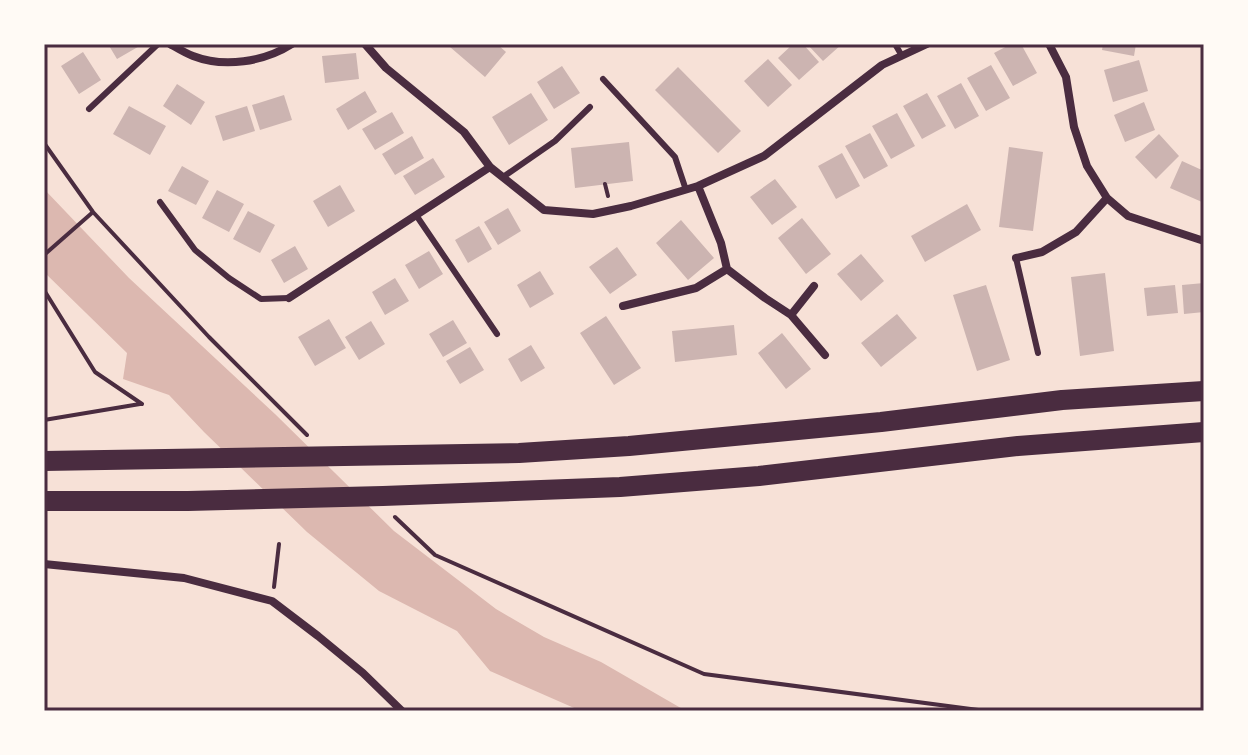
<svg xmlns="http://www.w3.org/2000/svg" width="1248" height="755" viewBox="0 0 1248 755" font-family="Overpass,sans-serif">
<style>
.water{fill:#dcb8b0}
.building{fill:#ccb4b1}
.lines{fill:none;stroke-linecap:round;stroke-linejoin:round}
.path{stroke:#4a2c40;stroke-width:4}
.service{stroke:#4a2c40;stroke-width:6}
.minor{stroke:#4a2c40;stroke-width:8}
.primary{stroke:#4a2c40;stroke-width:20}
.neatline{fill:none;stroke:#4a2c40;stroke-width:3}
</style>
<rect width="100%" height="100%" fill="#f7e1d7"/>
<path class="water" d="M44,189L129,278L275,414L394,531L496,609L544,637L601,662L686,711H581L490,671L457,631L379,591L307,532L204,432L169,395L123,379L127,353L44,272Z"/>
<path class="building" d="M108,44H143L117,59Z
M453,44H497L506,52L485,77L450,47Z
M793,44H803L819,62L799,80L778,58Z
M807,44H842L823,61Z
M1011,44H1021L1037,73L1013,86L994,53Z
M1103,44H1136L1134,56L1102,50Z
M83,52L101,80L79,94L61,66Z
M356,53L359,79L325,83L322,56Z
M768,59L792,85L768,107L744,81Z
M1139,60L1148,91L1113,102L1104,70Z
M991,65L1010,98L986,111L967,78Z
M562,66L580,93L554,109L537,82Z
M678,67L741,131L718,153L655,90Z
M961,83L979,116L955,129L937,96Z
M177,84L205,102L191,125L163,106Z
M365,91L377,112L348,130L336,109Z
M531,93L548,120L509,145L492,117Z
M927,93L946,126L922,139L903,106Z
M284,95L292,120L260,130L252,105Z
M1144,102L1155,130L1125,142L1114,115Z
M129,106L166,126L150,155L113,134Z
M247,106L255,131L223,141L215,116Z
M392,112L404,133L375,150L362,129Z
M897,113L915,146L891,159L872,126Z
M870,133L888,166L864,179L845,146Z
M1159,134L1179,156L1156,179L1135,157Z
M412,136L424,158L395,175L382,154Z
M629,142L633,181L575,188L571,148Z
M1009,147L1043,152L1033,231L999,227Z
M842,153L860,186L836,199L818,166Z
M433,158L445,177L415,195L403,176Z
M1182,161L1204,171V198L1202,202L1170,188Z
M182,166L209,181L196,205L168,191Z
M775,179L797,207L772,225L750,197Z
M340,185L355,211L328,227L313,201Z
M217,190L244,204L229,232L202,218Z
M967,204L981,230L925,262L911,236Z
M508,208L521,231L498,245L484,222Z
M248,211L275,225L260,253L233,239Z
M802,218L831,254L806,274L778,238Z
M681,220L714,258L688,280L656,243Z
M479,226L492,249L468,263L455,240Z
M295,246L308,269L284,283L271,260Z
M617,247L637,275L610,294L589,267Z
M429,251L443,274L419,289L405,265Z
M861,254L884,281L861,301L837,274Z
M540,271L554,294L530,308L517,285Z
M1105,273L1114,351L1080,356L1071,277Z
M395,278L409,301L385,315L372,292Z
M1204,283V312L1184,314L1182,285Z
M986,285L1010,360L977,371L953,295Z
M1175,285L1178,313L1147,316L1144,288Z
M897,314L917,338L881,367L861,343Z
M606,316L641,368L614,385L580,333Z
M329,319L346,348L315,366L298,337Z
M453,320L467,343L443,357L429,334Z
M371,321L385,344L359,360L345,337Z
M734,325L737,355L675,362L672,331Z
M782,333L811,369L786,389L758,353Z
M531,345L545,368L521,382L508,359Z
M470,347L484,370L460,384L446,361Z"/>
<g class="lines">
<path class="path" d="M44,143L93,212L209,337L307,435
M605,184L608,196
M44,255L93,212
M44,290L95,372L142,404
M44,420L140,404
M395,517L435,555L704,674L986,711
M274,587L279,544"/>
<path class="service" d="M895,44L902,56
M603,79L675,157L686,190
M89,109L158,44
M503,177L555,141L590,107
M160,202L195,250L229,278L261,299L289,298
M416,215L497,334
M1016,258L1038,353"/>
<path class="minor" d="M170,44C177,48 185,53 193,56C224,68 264,62 292,44
M365,44L386,68L464,132L490,167L544,210L593,214L631,206L698,186L764,156L882,65L927,44
M1049,44L1066,77L1074,127L1087,166L1107,198L1128,216L1204,241
M698,186L721,243L727,269L765,298L791,315L825,355
M1016,258L1042,252L1076,232L1107,198
M289,298L490,167
M623,306L696,288L727,269
M791,315L814,286
M44,564L184,578L272,601L318,636L363,673L402,711"/>
<path class="primary" d="M44,461L519,453L629,446L881,422L1062,400L1204,391
M44,501H188L383,496L620,487L759,476L1018,446L1204,432"/>
</g>
<rect width="1248" height="755" fill="none" stroke="#fffaf5" stroke-width="92"/>
<rect x="46" y="46" width="1156" height="663" class="neatline"/>
</svg>
